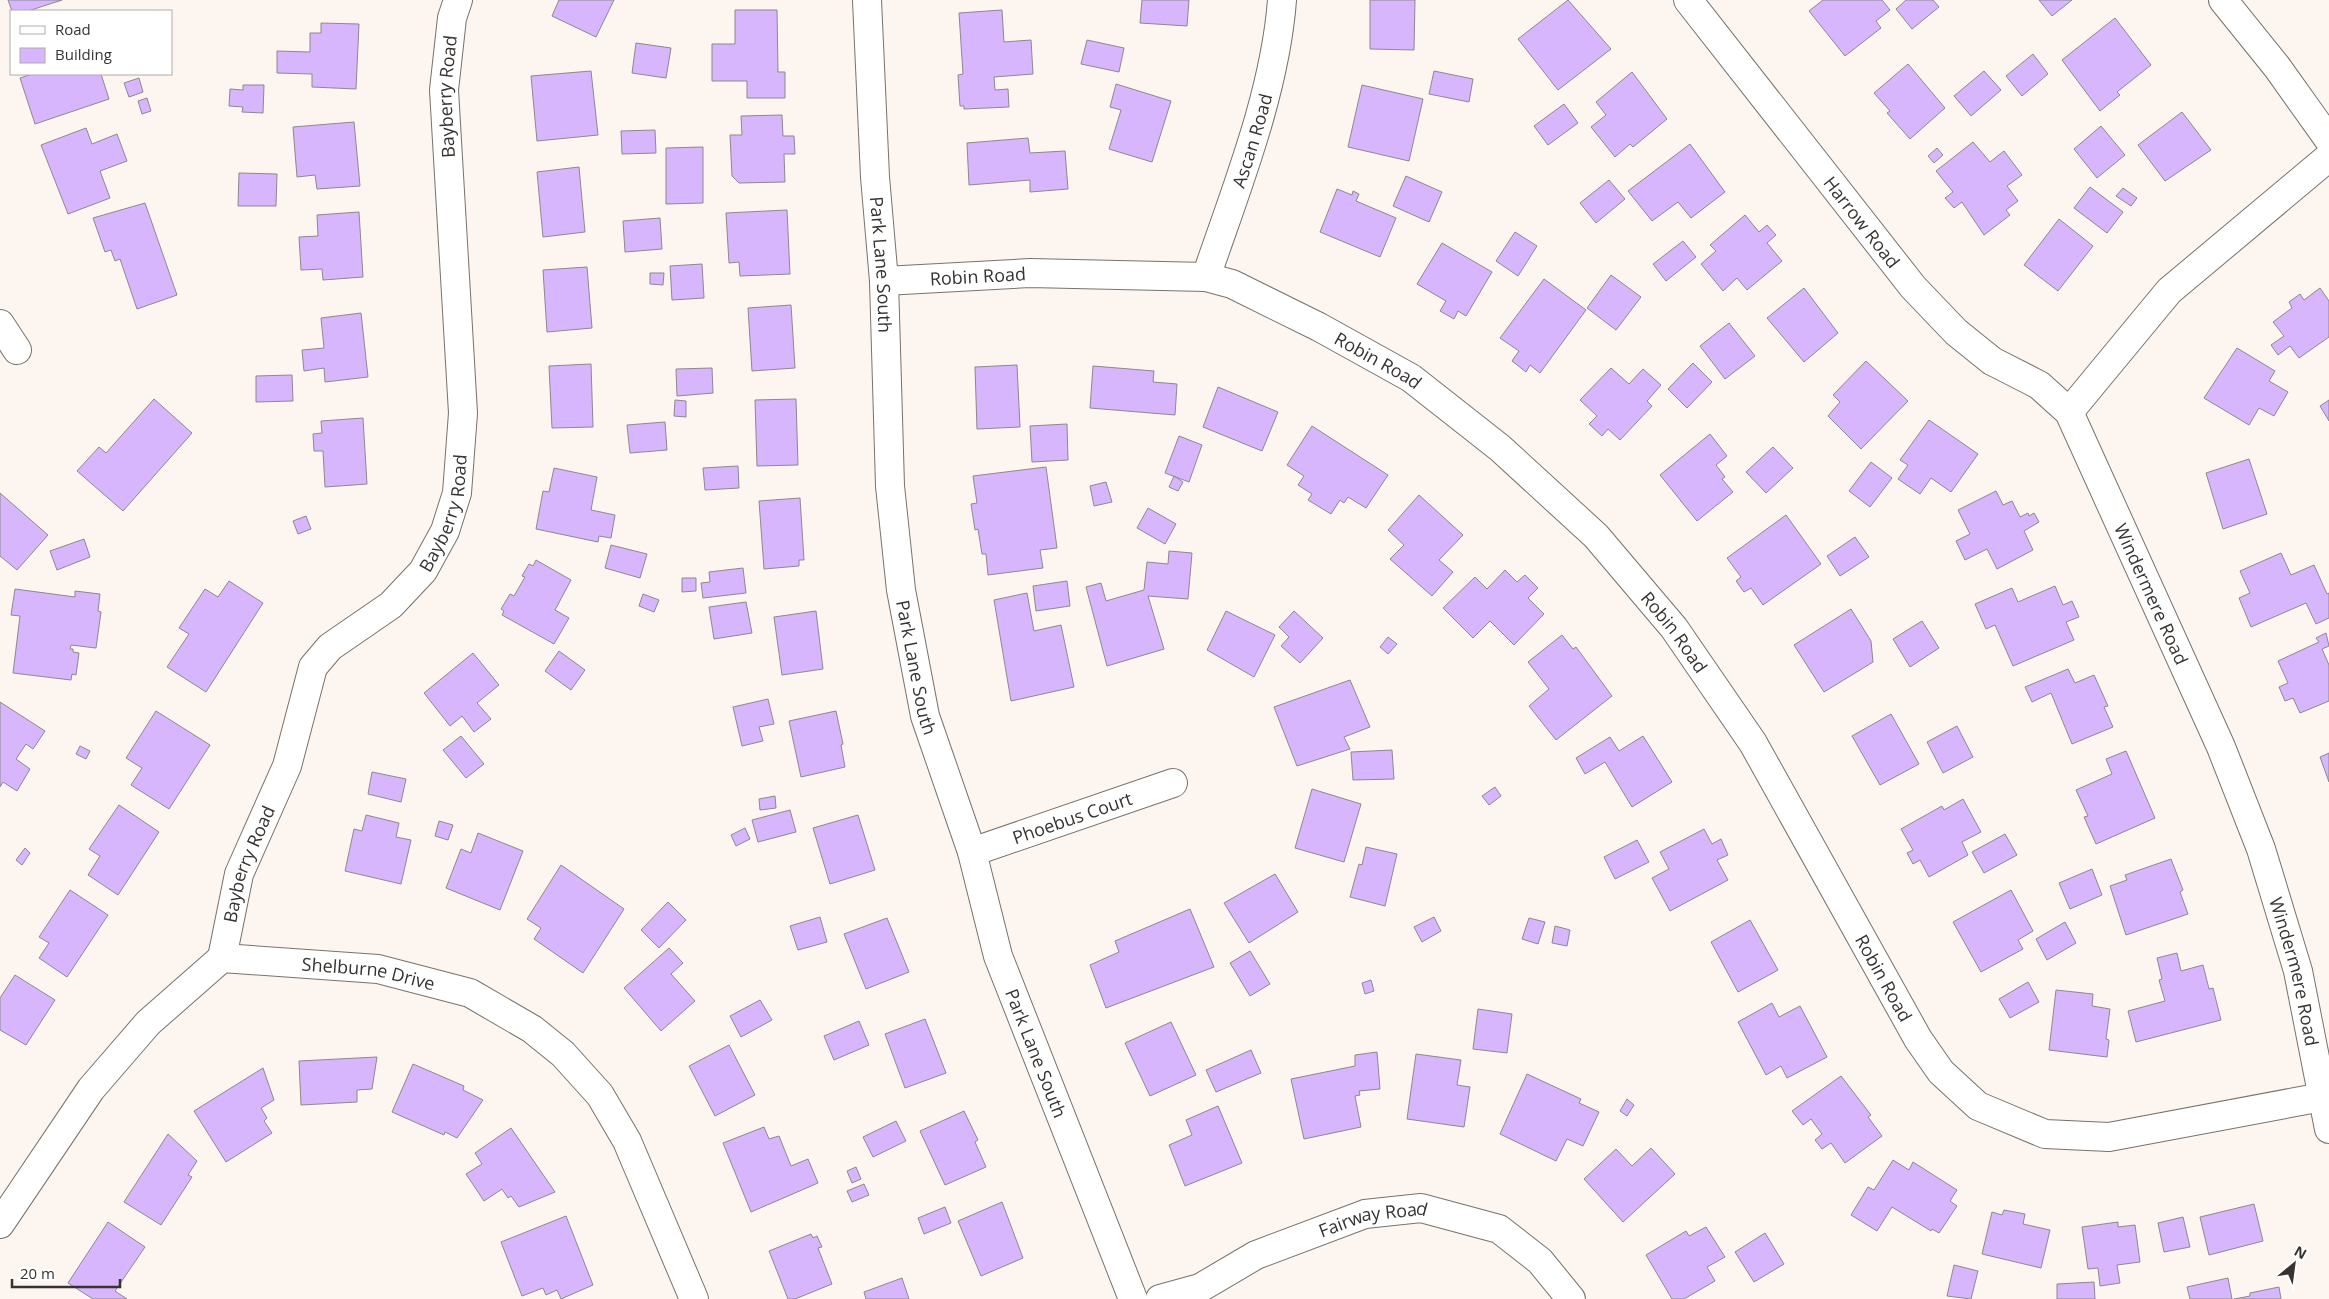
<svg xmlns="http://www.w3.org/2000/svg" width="2329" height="1299" viewBox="0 0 2329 1299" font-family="'Open Sans',sans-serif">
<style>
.building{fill:#d7b6fd;stroke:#8c898f}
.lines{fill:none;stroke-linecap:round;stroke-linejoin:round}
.minor-casing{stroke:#78726d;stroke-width:30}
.minor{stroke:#fff;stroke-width:28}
.labels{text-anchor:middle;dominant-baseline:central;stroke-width:5;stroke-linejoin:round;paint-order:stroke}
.street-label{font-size:18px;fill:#363331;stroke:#fff}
</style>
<rect width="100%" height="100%" fill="#fcf5f0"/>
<path class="building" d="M8,0H62L28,11H12Z
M559,0H614L596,37L552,16Z
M1142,0H1189L1187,26L1140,23Z
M1370,0H1415L1414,50L1370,49Z
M1568,0L1611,49L1558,90L1518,39Z
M1823,0H1882L1890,10L1876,21L1881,28L1845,56L1809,11Z
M1906,0H1933L1939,7L1912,29L1896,9Z
M2039,0H2072L2052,16Z
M735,10H777L778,72H785V98H747V81H712V44H735Z
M1002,10L1004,42L1031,40L1033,74L994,77L995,90L1008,89L1009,107L964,109V106H960L958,75L963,74L959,13Z
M2115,18L2151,65L2117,92L2120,95L2100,111L2062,60Z
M321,23L359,24L356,89L312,87V74L277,73V51L310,52V33H321Z
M1087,40L1124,48L1119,72L1081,64Z
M636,43L671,48L666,78L632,73Z
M2033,54L2048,74L2022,96L2006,76Z
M1908,64L1945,108L1910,139L1887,113L1890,111L1874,93Z
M591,71L598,135L537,141L531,76Z
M1434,71L1473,79L1469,102L1429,94Z
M1984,71L2001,90L1971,116L1954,96Z
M1632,72L1667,119L1633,147L1630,144L1615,157L1591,127L1606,115L1596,102Z
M32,74H101L109,99L35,124L20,78Z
M139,78L143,92L129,97L124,83Z
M1116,84L1171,101L1152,162L1109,149L1121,110L1110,107Z
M243,85H264L263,113L242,112L243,107L229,106L230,89L243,90Z
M1362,85L1423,99L1409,161L1348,147Z
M147,98L151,111L142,114L138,101Z
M1564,104L1578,123L1548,145L1534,126Z
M2182,112L2211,150L2165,181L2138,145Z
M782,115L783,136H794L795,154H784L785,182L739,183L732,176L730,135H742L741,116Z
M354,122L360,186L317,189L315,175L297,177L293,127Z
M2101,126L2125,155L2097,178L2074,149Z
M86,128L92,144L117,134L127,161L100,171L110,198L68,214L41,145Z
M655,130L656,153L622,154L621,131Z
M1028,138L1030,153L1065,151L1068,189L1030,192V180L969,185L967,143Z
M1973,142L1990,162L2004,151L2022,175L2007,186L2018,201L2006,210L2010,215L1984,235L1962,202L1954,208L1945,198L1953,192L1936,171Z
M1690,144L1725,192L1691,218L1678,202L1652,221L1628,191Z
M703,147V203L666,204V148Z
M1937,148L1943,155L1934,163L1928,156Z
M579,167L585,232L543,237L537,172Z
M239,173L277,174L276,206H238Z
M1406,176L1442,192L1429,222L1393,206Z
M1609,180L1625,199L1596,223L1580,203Z
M2090,187L2123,212L2107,233L2074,208Z
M2123,188L2137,198L2131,206L2116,196Z
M1337,189L1352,195L1353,191L1359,194L1356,201L1396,218L1380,257L1320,232Z
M145,203L177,295L137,309L120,259L115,261L111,250L105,252L93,218Z
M787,210L790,274L740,276L739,262L729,263L726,213Z
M359,212L363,277L323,280L322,269L301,270L299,237L318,236L317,215Z
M1745,215L1759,232L1767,225L1776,235L1767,243L1782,261L1747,290L1737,278L1723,291L1701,264L1716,251L1710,245Z
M660,218L662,249L625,252L623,221Z
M2059,219L2093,246L2058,291L2024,265Z
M1515,232L1537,246L1518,276L1496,261Z
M1683,241L1696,257L1666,281L1653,264Z
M1442,243L1492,272L1466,316L1458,311L1454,319L1440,311L1446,301L1417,284Z
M702,264L704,298L672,300L670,266Z
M587,267L592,328L547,332L543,270Z
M650,273H664L663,285L650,284Z
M1611,275L1641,297L1616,330L1587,308Z
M1544,279L1586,310L1540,373L1530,365L1526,372L1512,361L1519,351L1500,338Z
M1804,288L1838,333L1804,362L1767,318Z
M2320,288L2329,301V337L2299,358L2290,346L2278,355L2271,345L2284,336L2273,322L2292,308L2289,302L2300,294L2304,300Z
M791,305L795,368L752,371L748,308Z
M361,313L368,377L325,382L324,368L304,371L302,350L324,348L321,318Z
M1729,323L1755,356L1725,379L1700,346Z
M2237,348L2275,371L2269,381L2288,392L2274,416L2259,408L2249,425L2204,398Z
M1866,361L1908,401L1861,449L1828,416L1840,402L1833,395Z
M1693,363L1712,382L1687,408L1668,389Z
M591,364L593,427L552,428L549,366Z
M1017,365L1020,427L977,429L975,367Z
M1093,366L1154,371L1153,382L1177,384L1175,415L1090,408Z
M712,368L713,393L677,396L676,369Z
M1611,368L1629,384L1643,369L1661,385L1647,401L1652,406L1620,440L1608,429L1602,436L1589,424L1597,416L1580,400Z
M292,375L293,401L256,402V376Z
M1218,387L1278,412L1262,451L1203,427Z
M154,399L192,433L123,511L77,471L99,447L106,453Z
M796,399L798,465L757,466L755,400Z
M675,400L686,401V417L674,416Z
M2329,400V421L2320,406Z
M363,418L367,484L325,487L323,451H314L313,434L322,433L321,421Z
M1929,420L1978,454L1951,492L1931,478L1920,494L1898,479L1908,465L1900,460Z
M665,422L667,450L630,453L627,425Z
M1067,424L1068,460L1032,462L1030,426Z
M1312,426L1388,475L1366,508L1348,497L1344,503L1340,500L1331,514L1308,500L1312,494L1298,485L1304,476L1287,465Z
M1710,434L1727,456L1716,465L1725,477L1722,479L1733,492L1697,521L1660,475Z
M1179,436L1202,445L1189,482L1165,473Z
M1773,447L1793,468L1766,493L1746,472Z
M2249,459L2267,514L2223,529L2206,473Z
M1871,462L1892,478L1870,507L1849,491Z
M738,466L739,488L705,490L703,468Z
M1046,467L1057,548L1040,550L1043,568L988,575L986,554H982L978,529L975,530L971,504L977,503L973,476Z
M554,468L597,477L591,510L615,515L611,538L599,536L598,542L536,529L543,491L549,492Z
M1174,476L1183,482L1178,491L1169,487Z
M1106,482L1112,502L1094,506L1090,486Z
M1996,491L2003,505L2012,501L2020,517L2028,513L2029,516L2034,513L2039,522L2024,531L2033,550L1997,569L1987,549L1965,560L1956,541L1970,534L1958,510Z
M0,493L48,535L17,570L0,556Z
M1419,495L1463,535L1439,560L1453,572L1432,596L1390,559L1404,545L1388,530Z
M800,498L804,560H799V566L764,569L759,501Z
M1148,508L1176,524L1165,544L1137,528Z
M1786,515L1821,564L1763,605L1751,588L1744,592L1736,581L1741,577L1727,558Z
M306,516L311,529L298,534L293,521Z
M1855,537L1869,557L1840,576L1827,556Z
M84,539L90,557L57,570L50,551Z
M611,545L647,554L640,578L605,568Z
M1169,551L1192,553L1188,599L1148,596L1164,649L1107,666L1086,587L1101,583L1106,601L1144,590L1147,562L1168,564Z
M2281,553L2291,575L2314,565L2327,594L2329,593V618L2316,624L2306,603L2251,627L2239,598L2250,593L2240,571Z
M536,560L571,580L555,610L569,618L554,644L502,615L504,611L501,609L510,594L514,596L525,577L522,576L529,564L533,566Z
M743,568L746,593L703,598L701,583L710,582L709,572Z
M1505,570L1517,582L1525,575L1538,588L1528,598L1544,614L1514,645L1490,621L1473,638L1443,608L1475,577L1487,589Z
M682,578H696V591L682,592Z
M229,581L263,603L206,692L167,667L189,634L179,628L205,589L218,597Z
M1067,581L1070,606L1036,611L1033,586Z
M2055,586L2063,605L2072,601L2079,617L2066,622L2074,640L2013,666L1995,625L1986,629L1975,604L2012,588L2018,602Z
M15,589L75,597V591L100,594L98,611L101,612L96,648L71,645L70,649H73V652L79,653L76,675L72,674L71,680L13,673L20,616L11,615Z
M1027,593L1034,631L1061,625L1074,687L1011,701L994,600Z
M643,594L659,600L654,612L639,606Z
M746,602L752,633L714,639L709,607Z
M1851,609L1871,641L1873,662L1824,692L1794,645Z
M816,611L823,669L782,675L774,617Z
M1226,611L1275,635L1254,677L1207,650Z
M1294,611L1323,638L1300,663L1281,646L1289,637L1279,627Z
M1922,621L1939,648L1910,667L1893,639Z
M2326,633L2329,646L2322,649L2329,665V701L2300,713L2293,698L2285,701L2279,687L2288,683L2278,661L2319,642L2316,638Z
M1562,635L1573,649L1576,647L1612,696L1556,740L1529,706L1549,689L1528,662Z
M1388,637L1397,644L1388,654L1380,647Z
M559,651L585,670L571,690L545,671Z
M473,653L499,685L477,703L491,719L474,732L462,716L450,726L424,693Z
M2068,669L2075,683L2094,675L2108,706L2104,707L2113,727L2072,744L2051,693L2032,702L2025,687Z
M1350,680L1370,727L1344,737L1350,749L1297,766L1274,707Z
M768,699L774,724L759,727L763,741L742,746L733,707Z
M0,702L45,731L33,749L26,744L16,759L30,769L17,791L3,782L0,787Z
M156,711L210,745L169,809L131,785L142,768L126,758Z
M836,711L843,744L841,745L845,767L801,777L789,721Z
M1891,714L1919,764L1880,785L1852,736Z
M1957,726L1973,757L1943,773L1927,742Z
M461,736L484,764L466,778L443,750Z
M1643,736L1672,782L1632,807L1605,762L1585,774L1576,758L1610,737L1619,751Z
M80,746L90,751L86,759L76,754Z
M1392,750L1394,779L1353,780L1351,752Z
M2126,751L2155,818L2096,844L2084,817L2088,816L2076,790L2112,774L2106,759Z
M2329,753V782L2320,757Z
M372,772L406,779L401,802L368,794Z
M1495,787L1501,796L1489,805L1482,796Z
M1312,789L1361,804L1344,862L1295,848Z
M775,796L776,808L760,810L759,799Z
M1963,799L1981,832L1962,842L1968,855L1929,877L1920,860L1913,864L1907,853L1913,850L1901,829L1942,806L1944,810Z
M119,805L159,832L118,895L88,875L100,856L89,849Z
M790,810L796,832L758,842L752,820Z
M366,815L399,823L396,837L411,840L401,884L345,871L354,829L362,831Z
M858,815L875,870L830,884L813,828Z
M439,821L453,825L448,840L435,836Z
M745,828L750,839L736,846L731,835Z
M1704,829L1712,844L1721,839L1728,855L1717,860L1728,880L1670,911L1652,878L1669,869L1660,852Z
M478,833L523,851L500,910L446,888L461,849L471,853Z
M2005,834L2017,855L1984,873L1972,852Z
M1637,840L1649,862L1615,879L1604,857Z
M1366,847L1397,854L1385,906L1350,897L1359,864L1362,865Z
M25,848L30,853L22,865L16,860Z
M2171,859L2183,890L2180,892L2188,914L2126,935L2110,886L2127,880L2125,875Z
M561,865L624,909L583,973L534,939L541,928L527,919Z
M2092,869L2102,895L2070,909L2059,883Z
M1275,874L1298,912L1249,943L1224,903Z
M70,890L108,915L67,977L39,958L49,943L39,937Z
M2011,890L2033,931L2018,940L2023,949L1981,972L1953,922Z
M668,902L686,920L659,948L641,930Z
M1190,909L1214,967L1106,1008L1090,965L1119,952L1115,941Z
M820,917L827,942L798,950L790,926Z
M1434,917L1441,931L1422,942L1414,927Z
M887,918L909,972L866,989L844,934Z
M1529,918L1545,922L1538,944L1522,939Z
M1750,920L1778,970L1738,992L1711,942Z
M2065,922L2076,943L2047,960L2036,939Z
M1555,926L1570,930L1567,946L1552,943Z
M669,948L683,963L671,974L695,1001L661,1031L624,988Z
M1250,951L1270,984L1250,996L1230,963Z
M2177,953L2181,971L2203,965L2209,989L2213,988L2221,1020L2136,1042L2128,1011L2165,1001L2159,980L2162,979L2157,958Z
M15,975L55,1000L26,1045L0,1030V998Z
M1371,980L1374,991L1365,994L1362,983Z
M2028,982L2039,1002L2010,1018L1999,999Z
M2056,990L2093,994L2092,1006L2110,1009L2106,1039L2109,1040L2107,1057L2049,1050Z
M760,1000L772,1020L741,1037L730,1016Z
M1772,1003L1779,1017L1800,1006L1827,1057L1787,1078L1781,1066L1766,1075L1738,1022Z
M1478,1009L1512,1014L1507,1053L1473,1049Z
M925,1019L946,1073L905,1088L885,1034Z
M859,1021L869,1045L834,1060L824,1036Z
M1171,1022L1196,1075L1150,1096L1125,1043Z
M729,1045L755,1095L715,1116L689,1066Z
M1251,1050L1261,1073L1216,1092L1206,1070Z
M1377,1052L1380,1089L1359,1091L1360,1095L1355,1096L1361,1127L1304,1139L1291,1079L1355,1066V1055Z
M1416,1054L1461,1060L1457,1085L1470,1087L1464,1127L1407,1119Z
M377,1057L372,1089L357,1090V1102L301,1105L299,1061Z
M413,1064L464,1086L463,1090L483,1100L457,1138L445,1132L444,1135L392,1112Z
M263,1068L274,1100L261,1108L267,1118L264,1121L272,1133L226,1162L194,1111Z
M1527,1074L1581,1099L1579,1103L1599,1112L1583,1146L1567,1139L1556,1161L1500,1134Z
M1841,1076L1871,1115L1868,1117L1882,1136L1845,1163L1831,1143L1822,1149L1815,1140L1822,1134L1811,1119L1803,1125L1792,1111Z
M1627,1099L1634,1105L1627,1116L1620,1111Z
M1218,1106L1242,1163L1185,1186L1169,1145L1192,1135L1186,1120Z
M964,1111L978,1140L975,1142L986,1167L945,1185L920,1131Z
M896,1121L906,1141L873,1157L863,1137Z
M764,1127L769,1139L779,1136L791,1166L808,1159L818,1183L751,1212L723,1143Z
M511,1128L555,1192L519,1207L511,1196L508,1198L502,1189L484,1201L466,1174L482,1164L475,1153Z
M168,1134L197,1161L188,1175L192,1177L161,1225L124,1202Z
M1651,1148L1675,1174L1623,1222L1584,1179L1616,1149L1632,1166Z
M1893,1160L1909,1170L1913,1162L1957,1190L1950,1201L1957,1206L1939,1233L1932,1229L1931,1231L1892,1207L1877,1231L1851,1215L1868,1187L1874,1190Z
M856,1167L861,1179L852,1183L847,1171Z
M864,1184L869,1195L852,1202L847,1191Z
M1002,1202L1023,1258L981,1276L958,1221Z
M2254,1204L2263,1241L2209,1255L2200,1217Z
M945,1207L951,1223L924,1234L918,1218Z
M2004,1210L2025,1214L2023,1224L2050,1230L2041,1268L1982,1254L1992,1212L2002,1215Z
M566,1216L593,1285L561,1299L557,1290L546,1295L543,1288L522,1296L501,1242Z
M2183,1217L2190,1247L2164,1252L2158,1223Z
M108,1222L145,1247L115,1291L127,1299H93L68,1283Z
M2118,1222V1227L2135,1225L2140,1262L2117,1265L2120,1283L2100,1286L2098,1268L2088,1269L2082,1227Z
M1706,1227L1725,1257L1707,1267L1715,1281L1684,1299H1672L1646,1255L1686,1231L1689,1236Z
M1765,1233L1784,1264L1754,1282L1735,1252Z
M811,1234L813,1238L817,1236L822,1247L818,1248L832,1284L795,1299H788L769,1251Z
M1954,1265L1978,1271L1971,1299L1947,1296Z
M902,1278L909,1299H866L864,1292Z
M2228,1278L2232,1299H2190L2187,1287Z
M2094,1282L2095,1299H2057V1284Z
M2279,1287L2281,1299H2234L2250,1296V1293Z"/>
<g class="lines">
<g class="minor-casing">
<g id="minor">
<path id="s1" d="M867,0L875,177L884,281L890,486L901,590L925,716L972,852L998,956L1133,1299"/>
<path id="s2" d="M1688,0L1913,287L1956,332L1992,361L2039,385L2069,412L2221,747L2261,849L2298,971L2329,1129"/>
<path d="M2223,0L2277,67L2329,140"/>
<path id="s3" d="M1206,277C1236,189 1275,93 1282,0"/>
<path id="s4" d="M884,281L1030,273L1206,277L1232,284L1319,327L1411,378L1500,448L1596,536L1674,628L1753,743L1918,1039L1941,1072L1978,1106L2045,1134L2109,1137L2322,1097"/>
<path d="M0,324L17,350"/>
<path d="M2069,412L2169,291L2329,157"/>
<path id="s5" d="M972,852L1173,783"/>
<path id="s6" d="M222,958L239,874L287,766L313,667L330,647L391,605L423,571L445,531L457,493L463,413L444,90L452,18L458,0"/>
<path id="s7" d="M0,1224L91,1089L148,1023L222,958L378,969L470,993L532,1029L563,1054L600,1095L627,1141L694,1299"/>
<path id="s8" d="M1160,1299L1200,1288L1256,1255L1365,1214L1421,1208L1499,1229L1540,1261L1571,1299"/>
</g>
</g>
<use href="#minor" class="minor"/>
</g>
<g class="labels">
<g class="street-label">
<text stroke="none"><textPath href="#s6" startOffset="936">Bayberry Road</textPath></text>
<text stroke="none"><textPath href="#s3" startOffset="144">Ascan Road</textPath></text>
<text stroke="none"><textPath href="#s2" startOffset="282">Harrow Road</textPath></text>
<text stroke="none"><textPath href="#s1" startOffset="265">Park Lane South</textPath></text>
<text stroke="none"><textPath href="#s4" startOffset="94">Robin Road</textPath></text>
<text stroke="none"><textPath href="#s4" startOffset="514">Robin Road</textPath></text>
<text stroke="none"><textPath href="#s6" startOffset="516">Bayberry Road</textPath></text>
<text stroke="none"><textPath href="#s2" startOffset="766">Windermere Road</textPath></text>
<text stroke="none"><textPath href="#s4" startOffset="919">Robin Road</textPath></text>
<text stroke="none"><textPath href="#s1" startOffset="670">Park Lane South</textPath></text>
<text stroke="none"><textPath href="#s5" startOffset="106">Phoebus Court</textPath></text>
<text stroke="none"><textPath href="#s6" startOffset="98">Bayberry Road</textPath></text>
<text stroke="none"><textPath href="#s2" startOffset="1171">Windermere Road</textPath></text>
<text stroke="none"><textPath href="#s7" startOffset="496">Shelburne Drive</textPath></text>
<text stroke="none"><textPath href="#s4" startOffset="1324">Robin Road</textPath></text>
<text stroke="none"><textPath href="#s1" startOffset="1075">Park Lane South</textPath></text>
<text stroke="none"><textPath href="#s8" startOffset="230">Fairway Road</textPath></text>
</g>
</g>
<rect x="10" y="10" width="162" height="65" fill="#ffffff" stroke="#afadad"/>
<rect x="20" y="26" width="25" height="8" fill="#ffffff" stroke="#afadad"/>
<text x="55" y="35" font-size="15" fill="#363331">Road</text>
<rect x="20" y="48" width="25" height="15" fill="#d7b6fd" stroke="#afadad"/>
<text x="55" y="60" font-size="15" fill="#363331">Building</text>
<g transform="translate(2294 1264) rotate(29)" stroke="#ffffff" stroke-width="4" paint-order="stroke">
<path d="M0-4L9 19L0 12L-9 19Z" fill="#363331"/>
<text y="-8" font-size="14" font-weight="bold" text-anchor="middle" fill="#363331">N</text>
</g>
<path d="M12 1279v8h108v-8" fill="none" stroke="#363331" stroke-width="2.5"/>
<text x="20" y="1279" font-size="15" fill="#363331" stroke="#ffffff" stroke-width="4" paint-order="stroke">20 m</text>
</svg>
